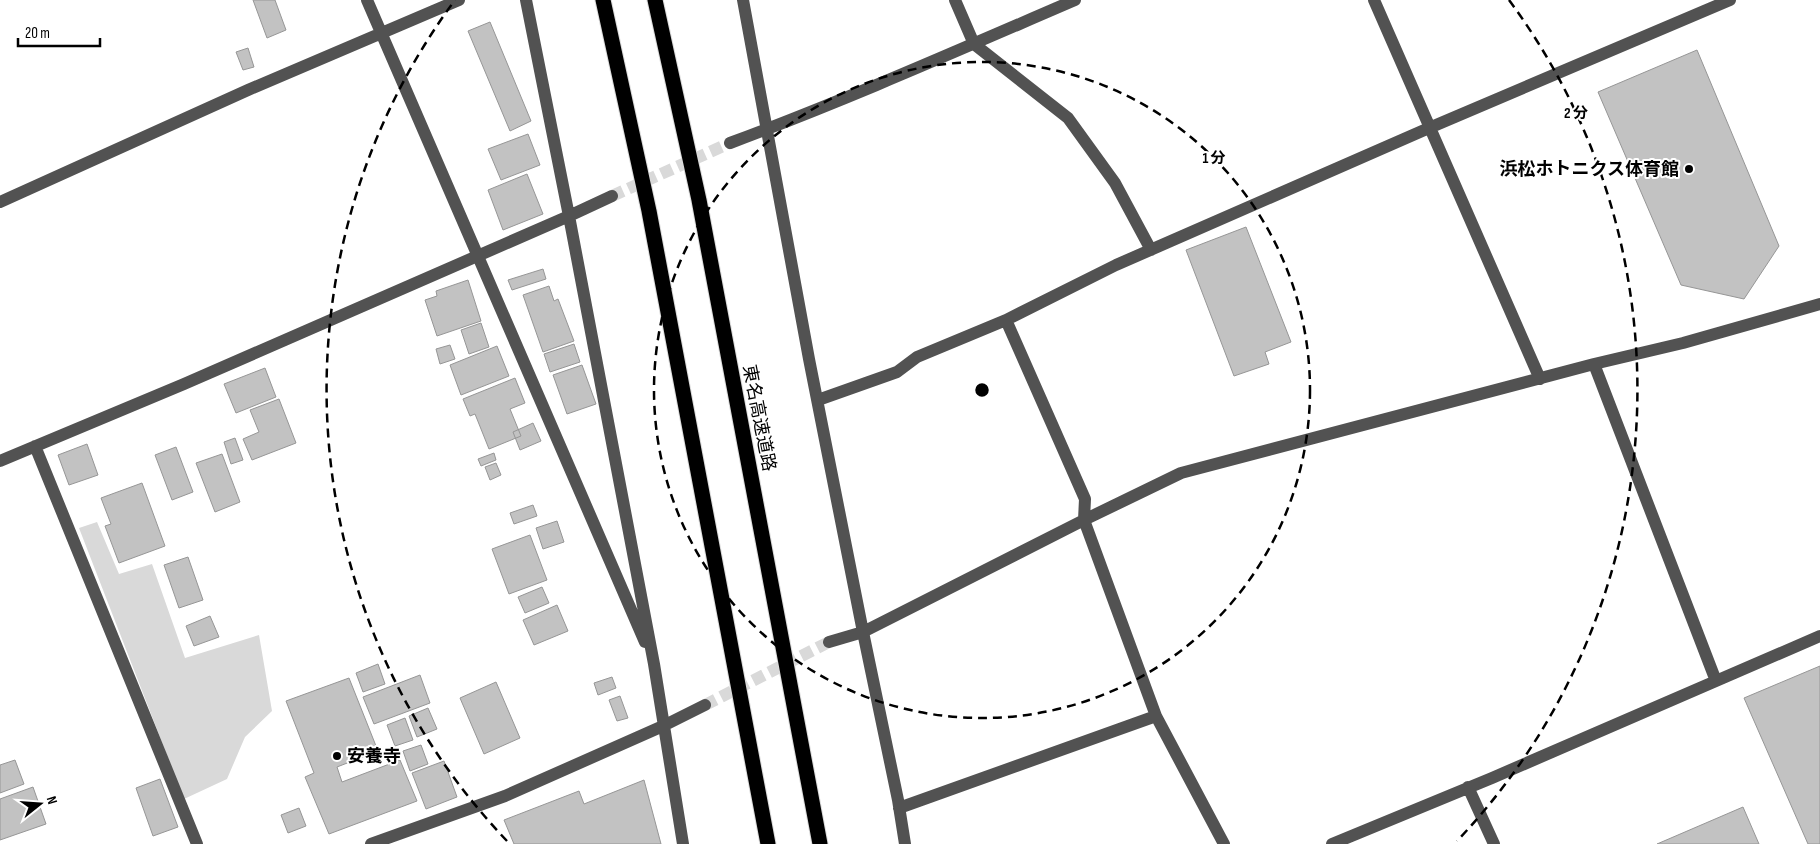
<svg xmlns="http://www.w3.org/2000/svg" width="1820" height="844" viewBox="0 0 1820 844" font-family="'Sofia Sans Condensed','Noto Sans JP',sans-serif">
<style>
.green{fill:#d9d9d9}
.building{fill:#c2c2c2;stroke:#969696}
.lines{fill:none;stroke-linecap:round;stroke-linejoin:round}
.minor-tunnel{stroke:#d9d9d9;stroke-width:12;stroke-dasharray:12 6;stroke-linecap:butt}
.highway-casing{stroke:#dbdbdb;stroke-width:17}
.minor{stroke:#525252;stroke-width:12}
.highway{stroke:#000;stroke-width:15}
.ring{fill:none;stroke:#000;stroke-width:2.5;stroke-dasharray:9 6}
.poi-dot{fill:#000;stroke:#fff;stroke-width:2}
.labels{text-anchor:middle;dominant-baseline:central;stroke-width:4;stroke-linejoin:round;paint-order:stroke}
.poi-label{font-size:18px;font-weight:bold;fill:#000;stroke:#fff;text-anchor:end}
.street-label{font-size:18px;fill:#000;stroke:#fff}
.centre{fill:#000;stroke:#fff;stroke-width:2.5}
.ring-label{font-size:15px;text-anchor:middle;font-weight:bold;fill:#000;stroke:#fff;stroke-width:4;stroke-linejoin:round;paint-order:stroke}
</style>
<rect width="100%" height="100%" fill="#fff"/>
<path class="green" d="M97,522L119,574L152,564L185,658L259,635L272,711L245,737L227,779L184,799L79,528Z"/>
<path class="building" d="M253,0H275L286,30L267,38Z
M490,22L531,121L510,131L468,31Z
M248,48L254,67L243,70L236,52Z
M1697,50L1779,246L1744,299L1681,285L1598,92Z
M528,134L540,165L501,180L488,149Z
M527,174L543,214L503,230L488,190Z
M1246,227L1291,342L1265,352L1269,364L1234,376L1186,250Z
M543,269L546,279L512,290L508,280Z
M468,280L481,321L437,336L425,300L437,296L436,291Z
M549,286L554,301L558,299L574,341L543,352L523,295Z
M481,323L489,347L469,354L461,330Z
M574,344L580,362L550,372L544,354Z
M450,345L455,359L440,364L436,349Z
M497,346L509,376L461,395L450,365Z
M582,365L596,404L567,414L553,375Z
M265,368L276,397L236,413L224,384Z
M515,378L525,403L510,409L521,436L489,449L475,414L470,416L463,399Z
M279,399L296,443L252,460L243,439L259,432L250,410Z
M533,423L541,441L520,450L513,432Z
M235,438L243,460L231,464L224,442Z
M87,444L98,475L69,485L58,455Z
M176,447L193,492L172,500L155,455Z
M494,453L496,460L481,466L478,459Z
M222,454L240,502L215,512L196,463Z
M496,463L501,475L490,480L485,467Z
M142,483L165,546L119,563L105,526L111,524L101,498Z
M533,505L537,516L514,524L510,513Z
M557,521L564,542L543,549L536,528Z
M530,535L547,580L509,594L492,549Z
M188,557L203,600L179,608L164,565Z
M542,587L549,603L525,613L518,597Z
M557,605L568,631L534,645L523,620Z
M210,616L219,637L194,646L186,626Z
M378,664L385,684L363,692L356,673Z
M1820,666V844H1808L1744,698Z
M420,675L430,703L374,724L363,697Z
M612,677L616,688L598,695L594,683Z
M349,678L378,751L337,767L342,782L400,760L417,801L329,834L305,777L314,773L286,701Z
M496,682L520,738L484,754L460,698Z
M620,696L628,718L617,721L609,700Z
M428,708L437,729L417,737L409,716Z
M405,718L413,740L395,746L387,725Z
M421,745L428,764L410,771L403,751Z
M15,760L24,784L0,793V765Z
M444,761L457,797L426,809L412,773Z
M160,779L178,827L153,836L136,788Z
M644,780L661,844H514L504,820L579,791L584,804Z
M33,787L46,824L0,840V799Z
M1743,807L1759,844H1657Z
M299,808L306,826L288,833L281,815Z"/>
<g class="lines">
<path class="minor-tunnel" d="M612,196L730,143
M705,705L829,642"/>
<g class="highway-casing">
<path id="highway" d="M603,0L649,211L768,844
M655,0L699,200L820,844"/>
</g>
<path class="minor" d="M367,0L645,642
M526,0L569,216L654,664L683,844
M743,0L809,359L863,632L898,800L905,844
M955,0L974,44L1068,118L1115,183L1151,250
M1374,0L1540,379
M730,143C846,100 961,49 1075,0
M0,202L248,90L459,0
M1006,320L1085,499L1084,520L1156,716L1224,844
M1594,364L1716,681
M818,400L897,372L917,357L1006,320L1116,265L1429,128L1730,0
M35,446L197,844
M0,461L184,384L569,216L612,196
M829,642L863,632L1084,520L1181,473L1594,364L1683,343L1820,304
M1468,787L1494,844
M899,808L1156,716
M371,844L505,796L663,726L705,705
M1332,844L1492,778L1820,636"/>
<use href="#highway" class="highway"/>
</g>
<g class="ring">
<circle cx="982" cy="390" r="328"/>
<path d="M507 841A655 655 0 0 1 455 0M1509 0A655 655 0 0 1 1457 841"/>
</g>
<g class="poi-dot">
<circle cx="1689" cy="169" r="5"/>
<circle cx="337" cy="756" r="5"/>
</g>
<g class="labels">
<g class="poi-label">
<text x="1679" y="169">浜松ホトニクス体育館</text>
<text x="347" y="756" text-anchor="start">安養寺</text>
</g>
<g class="street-label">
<text transform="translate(759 418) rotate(79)">東名高速道路</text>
</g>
</g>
<circle cx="982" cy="390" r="8" class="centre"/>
<g class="ring-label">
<text x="1576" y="118">2 分</text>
<text x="1214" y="163">1 分</text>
</g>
<g transform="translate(40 804) rotate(73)" stroke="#ffffff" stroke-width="4" paint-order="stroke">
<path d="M0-4L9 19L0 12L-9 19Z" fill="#000000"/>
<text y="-8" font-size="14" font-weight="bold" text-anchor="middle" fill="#000000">N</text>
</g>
<path d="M18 38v8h82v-8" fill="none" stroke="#000000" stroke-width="2.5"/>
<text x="25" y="38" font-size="15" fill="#000000" stroke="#ffffff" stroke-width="4" paint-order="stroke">20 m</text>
</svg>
